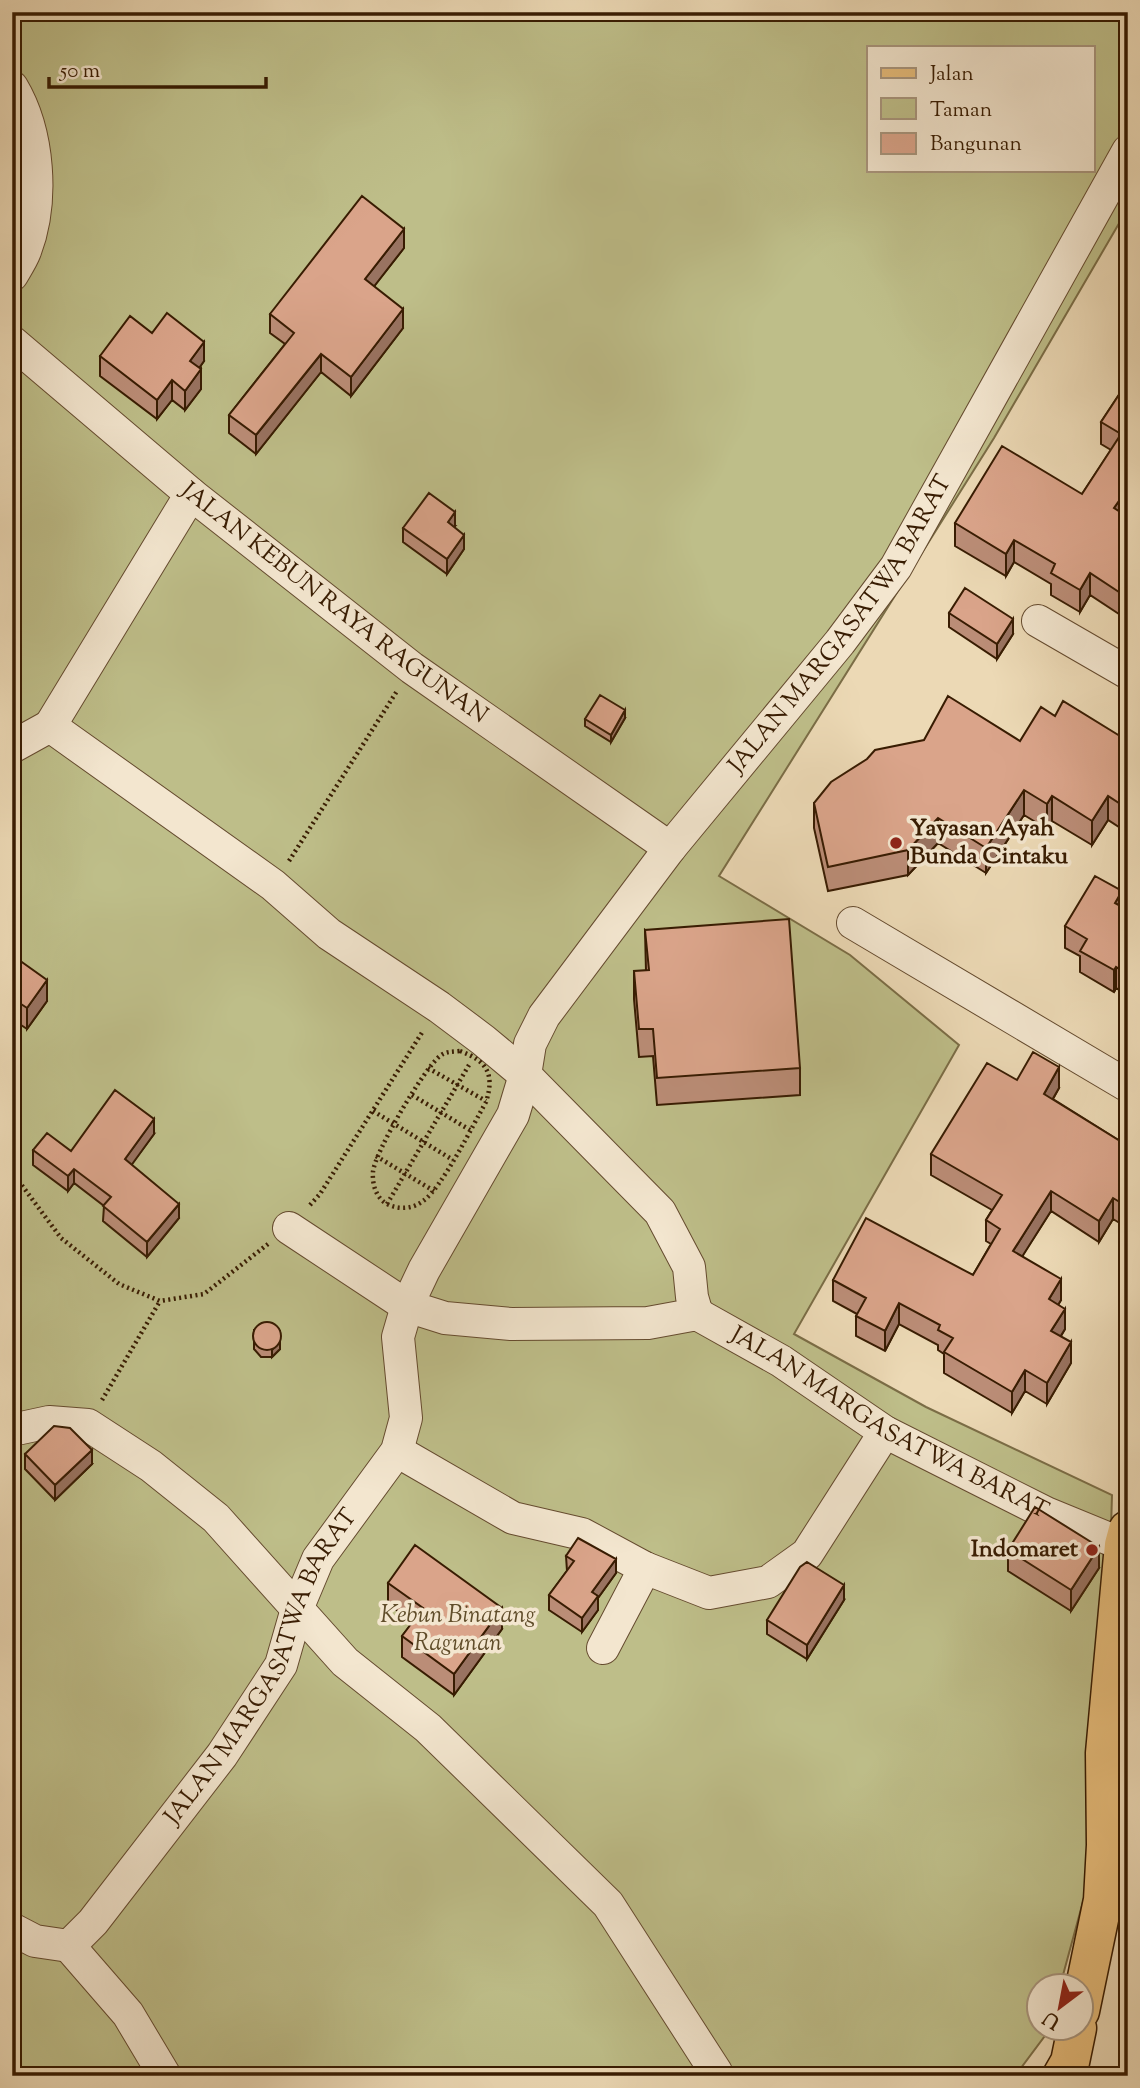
<svg xmlns="http://www.w3.org/2000/svg" width="1140" height="2088" viewBox="0 0 1140 2088" font-family="'Sorts Mill Goudy',serif">
<style>
.green{fill:#bebe89;stroke:#7b6d46;stroke-width:2;fill-rule:evenodd}
.lines{fill:none;stroke-linecap:round;stroke-linejoin:round}
.minor-casing{stroke:#654b2f;stroke-width:34}
.major-casing{stroke:#381c02;stroke-width:41}
.path{stroke:#381c02;stroke-width:4.5;stroke-dasharray:2 3.5;stroke-linecap:butt}
.minor{stroke:#f3e6cf;stroke-width:32}
.major{stroke:#e6bc7a;stroke-width:38}
.wall{fill:#bb8d77;stroke:#381c02;stroke-width:2}
.shaded-wall{fill:#997361;stroke:#381c02;stroke-width:2}
.building{fill:#daa48a;stroke:#381c02;stroke-width:2}
.poi-dot{fill:#8f2418;stroke:#f3e6cf;stroke-width:2.5}
.labels{text-anchor:middle;dominant-baseline:central;stroke-width:7;stroke-linejoin:round;paint-order:stroke}
.street-label{font-size:24px;fill:#381c02;stroke:#f3e6cf}
.poi-label{font-size:24px;font-weight:bold;fill:#381c02;stroke:#f3e6cf;text-anchor:start}
.park-label{font-size:24px;font-style:italic;fill:#604d2a;stroke:#f3e6cf}
</style>
<rect width="100%" height="100%" fill="#ecd9b5"/>
<filter id="stains"><feTurbulence type="fractalNoise" baseFrequency=".00286" numOctaves="4"/><feColorMatrix values="0 0 0 0 .2 0 0 0 0 .09 0 0 0 0 .02 0 0 0 .5 -.17"/></filter>
<radialGradient id="worn" r=".72"><stop offset=".6" stop-color="#630" stop-opacity="0"/><stop offset="1" stop-color="#630" stop-opacity=".3"/></radialGradient>
<path class="green" d="M12,12H1128V208L994,438L719,876L850,955L959,1045L794,1334L926,1407L1112,1495L1102,1832L1060,1986H1038V2028L1048,2029L1047,2033L1015,2076H12ZM869,47H1093V170H869Z"/>
<g class="lines">
<g class="minor-casing">
<g id="minor">
<path d="M12,87C39,132 44,202 25,251C22,259 16,268 12,275"/>
<path id="s1" d="M12,342L191,494L412,668L670,848"/>
<path d="M1038,621L1128,673"/>
<path d="M50,726L191,494"/>
<path d="M12,747L50,726L273,885L329,934L439,1007L483,1040L525,1075L660,1212L689,1267L692,1297L697,1314"/>
<path d="M853,923L1128,1086"/>
<path id="s2" d="M289,1228L407,1306L445,1318L511,1324L648,1323L697,1314L781,1361L885,1432L1046,1513L1124,1545"/>
<path d="M12,1430L49,1422L88,1425L151,1466L216,1518L345,1662L428,1728L608,1904L716,2072L717,2076"/>
<path d="M397,1451L513,1518L582,1534L645,1568L709,1593L768,1582L807,1554L885,1432"/>
<path d="M603,1648L645,1568"/>
<path d="M1103,1900L1128,1905"/>
<path id="s3" d="M12,1929L35,1941L69,1946L93,1922L222,1755L281,1665L297,1609L318,1559L397,1451L406,1418L398,1337L407,1306L424,1270L513,1115L525,1075L530,1044L544,1016L670,848L840,642L896,567L1128,151"/>
<path d="M69,1946L128,2014L165,2076"/>
</g>
</g>
<g class="major-casing">
<path id="major" d="M1080,2011L1103,1900L1106,1845L1105,1753L1124,1545L1128,1530
M1062,2076L1070,2062L1077,2028"/>
</g>
<path class="path" d="M289,861L397,691
M460,1051C487,1061 495,1074 486,1102C473,1125 442,1188 423,1201C413,1209 399,1210 387,1204C376,1198 372,1184 373,1172C374,1153 425,1067 440,1056C446,1051 452,1052 460,1051Z
M428,1068L486,1101
M412,1095L470,1130
M373,1111L453,1160
M376,1156L434,1191
M12,1172L61,1238L119,1284L160,1301L204,1294L268,1244
M387,1204L469,1065
M310,1205L320,1194L423,1031
M102,1400L160,1301"/>
<use href="#minor" class="minor"/>
<use href="#major" class="major"/>
</g>
<path class="wall" d="M404,248L374,286L403,328L351,396L321,372L256,454L229,433V415L285,344L270,333V314Z
M152,333L204,361L199,368L201,389L185,410L172,400L157,419L100,376V356Z
M1128,381V510L1124,515L1128,517V620L1090,595L1080,612L1051,595V584L1014,562L1006,576L955,546V523L1082,494L1111,450L1101,444V422Z
M455,526L454,527L464,549L447,574L403,542V528Z
M949,613L1013,634L997,659L949,627Z
M1055,716L1128,741V833L1108,820L1092,845L1052,821L1047,829L1024,815L986,873L938,843L908,875L828,891L814,828V803L1020,741Z
M625,718L611,742L585,726V719Z
M1122,907L1128,910V996L1116,988L1114,992L1080,972V956L1065,948V926Z
M645,930L800,1068V1095L657,1105L653,1056L639,1057L634,999V971H646Z
M12,955L47,1001L27,1029L12,1019Z
M1017,1080L1059,1088L1053,1099L1128,1146V1228L1113,1219L1099,1242L1051,1211L1022,1256L1061,1300L1058,1305L1065,1329L1061,1336L1071,1363L1047,1404L1025,1391L1012,1413L944,1373V1354L938,1350V1345L899,1324L885,1351L856,1336V1316L857,1314L833,1301V1280L973,1275L991,1244L986,1241V1220L992,1210L931,1175V1154Z
M154,1134L131,1165L179,1218L147,1257L103,1221L104,1206L74,1183L68,1191L33,1165V1150L71,1151Z
M254,1330L280,1331V1349L272,1357H261L254,1349Z
M25,1454L92,1464L55,1500L25,1469Z
M1008,1550L1099,1568L1071,1611L1008,1571Z
M566,1556L616,1573L598,1598V1610L582,1632L549,1610V1595L567,1571Z
M388,1583L502,1629L454,1695L402,1657V1636L413,1622L388,1604Z
M844,1600L807,1659L767,1634V1620Z"/>
<path class="shaded-wall" d="M404,229V248L365,298V279Z
M403,309V328L351,396V377Z
M204,342V361L190,381V361Z
M321,354V372L256,454V435Z
M201,369V389L185,410V391Z
M172,380V400L157,419V400Z
M1128,488V510L1114,531V508Z
M455,512V526L448,537V522Z
M464,535V549L447,574V559Z
M1014,540V562L1006,576V554Z
M1090,573V595L1080,612V590Z
M1013,619V634L997,659V644Z
M625,710V718L611,742V735Z
M1024,790V815L986,873V848Z
M1052,796V821L1047,829V804Z
M1108,796V820L1092,845V821Z
M938,818V843L908,875V850Z
M1122,891V912L1115,903Z
M1116,967V988L1114,992V970Z
M47,980V1001L27,1029V1008Z
M1059,1067V1088L1044,1114V1094Z
M154,1119V1134L125,1174V1159Z
M74,1169V1183L68,1191V1176Z
M1051,1191V1211L1013,1271V1251Z
M1113,1198V1219L1099,1242V1221Z
M179,1204V1218L147,1257V1242Z
M1061,1279V1300L1049,1320V1299Z
M899,1303V1324L885,1351V1331Z
M1065,1309V1329L1051,1352V1331Z
M280,1342V1349L272,1357V1350Z
M1071,1342V1363L1047,1404V1383Z
M1025,1370V1391L1012,1413V1392Z
M92,1450V1464L55,1500V1485Z
M1099,1547V1568L1071,1611V1590Z
M616,1559V1573L598,1598V1610L582,1632V1618L592,1592Z
M844,1585V1600L807,1659V1645Z
M502,1608V1629L454,1695V1674Z"/>
<path class="building" d="M362,196L404,229L365,279L403,309L351,377L321,354L256,435L229,415L294,333L270,314Z
M167,313L204,342L190,361L201,369L185,391L172,380L157,400L100,356L130,316L152,333Z
M1128,381V488L1114,508L1128,517V598L1090,573L1080,590L1051,573L1055,564L1014,540L1006,554L955,523L1002,446L1082,494L1121,434L1101,422Z
M429,493L455,512L448,522L464,535L447,559L403,528Z
M965,588L1013,619L997,644L949,613Z
M600,695L625,710L611,735L585,719Z
M948,696L1020,741L1041,707L1055,716L1063,701L1128,741V809L1108,796L1092,821L1052,796L1047,804L1024,790L986,848L938,818L908,850L828,867L814,803L831,782L867,759L875,750L924,740Z
M1095,876L1122,891L1115,903L1128,910V975L1116,967L1114,970L1080,951L1087,939L1065,926Z
M789,919L800,1068L657,1078L653,1029H639L634,971L649,970L645,930Z
M12,955L47,980L27,1008L12,998Z
M1033,1052L1059,1067L1044,1094L1128,1146V1207L1113,1198L1099,1221L1051,1191L1013,1251L1061,1279L1049,1299L1065,1309L1051,1331L1071,1342L1047,1383L1025,1370L1012,1392L944,1352L953,1338L938,1330L940,1325L899,1303L885,1331L856,1316L866,1298L833,1280L866,1218L973,1275L1000,1229L986,1220L1002,1195L931,1154L987,1063L1017,1080Z
M115,1090L154,1119L125,1159L179,1204L147,1242L103,1206L111,1197L74,1169L68,1176L33,1150L47,1133L71,1151Z
M253 1336a14 14 0 1 1 28 0a14 14 0 1 1-28 0Z
M54,1426L70,1428L92,1450L55,1485L25,1454Z
M1035,1507L1099,1547L1071,1590L1008,1550Z
M578,1538L616,1559L592,1592L598,1596L582,1618L549,1595L574,1561L566,1556Z
M415,1545L502,1608L454,1674L402,1636L423,1608L388,1583Z
M807,1562L844,1585L807,1645L767,1620L800,1567Z
M1128,1752V1811L1127,1754Z"/>
<g class="poi-dot">
<circle cx="896" cy="843" r="7"/>
<circle cx="1092" cy="1550" r="7"/>
</g>
<g class="labels">
<g class="street-label">
<text stroke="none"><textPath href="#s1" startOffset="415">JALAN KEBUN RAYA RAGUNAN</textPath></text>
<text stroke="none"><textPath href="#s3" startOffset="1622">JALAN MARGASATWA BARAT</textPath></text>
<text stroke="none"><textPath href="#s2" startOffset="656">JALAN MARGASATWA BARAT</textPath></text>
<text stroke="none"><textPath href="#s3" startOffset="402">JALAN MARGASATWA BARAT</textPath></text>
</g>
<g class="poi-label">
<text x="910" y="829">Yayasan Ayah<tspan x="910" dy="28">Bunda Cintaku</tspan></text>
<text x="1078" y="1550" text-anchor="end">Indomaret</text>
</g>
<g class="park-label">
<text x="458" y="1616">Kebun Binatang<tspan x="458" dy="28">Ragunan</tspan></text>
</g>
</g>
<rect width="1140" height="2088" fill="none" stroke="#ecd9b5" stroke-width="42"/>
<rect x="14" y="14" width="1112" height="2060" fill="none" stroke="#381c02" stroke-width="3.5"/>
<rect x="21" y="21" width="1098" height="2046" fill="none" stroke="#381c02" stroke-width="2"/>
<rect x="867" y="46" width="228" height="126" fill="#f3e6cf" stroke="#a8957d" stroke-width="2"/>
<rect x="881" y="68" width="35" height="10" fill="#e6bc7a" stroke="#a8957d" stroke-width="2"/>
<text x="930" y="80" font-size="21" fill="#381c02">Jalan</text>
<rect x="881" y="98" width="35" height="21" fill="#bebe89" stroke="#a8957d" stroke-width="2"/>
<text x="930" y="116" font-size="21" fill="#381c02">Taman</text>
<rect x="881" y="133" width="35" height="21" fill="#daa48a" stroke="#a8957d" stroke-width="2"/>
<text x="930" y="150" font-size="21" fill="#381c02">Bangunan</text>
<g transform="translate(1060 2007) rotate(212)"><circle r="33" fill="#f3e6cf" stroke="#a8957d" stroke-width="2"/>
<path d="M0-5L12 26L0 18L-12 26Z" fill="#8f2418"/>
<text y="-10" font-size="19" font-weight="bold" text-anchor="middle" fill="#381c02">U</text>
</g>
<path d="M49 77v10h217v-10" fill="none" stroke="#381c02" stroke-width="3.5"/>
<text x="60" y="77" font-size="21" fill="#381c02" stroke="#f3e6cf" stroke-width="5" paint-order="stroke">50 m</text>
<rect width="100%" height="100%" filter="url(#stains)"/>
<rect width="100%" height="100%" fill="url(#worn)"/>
</svg>
